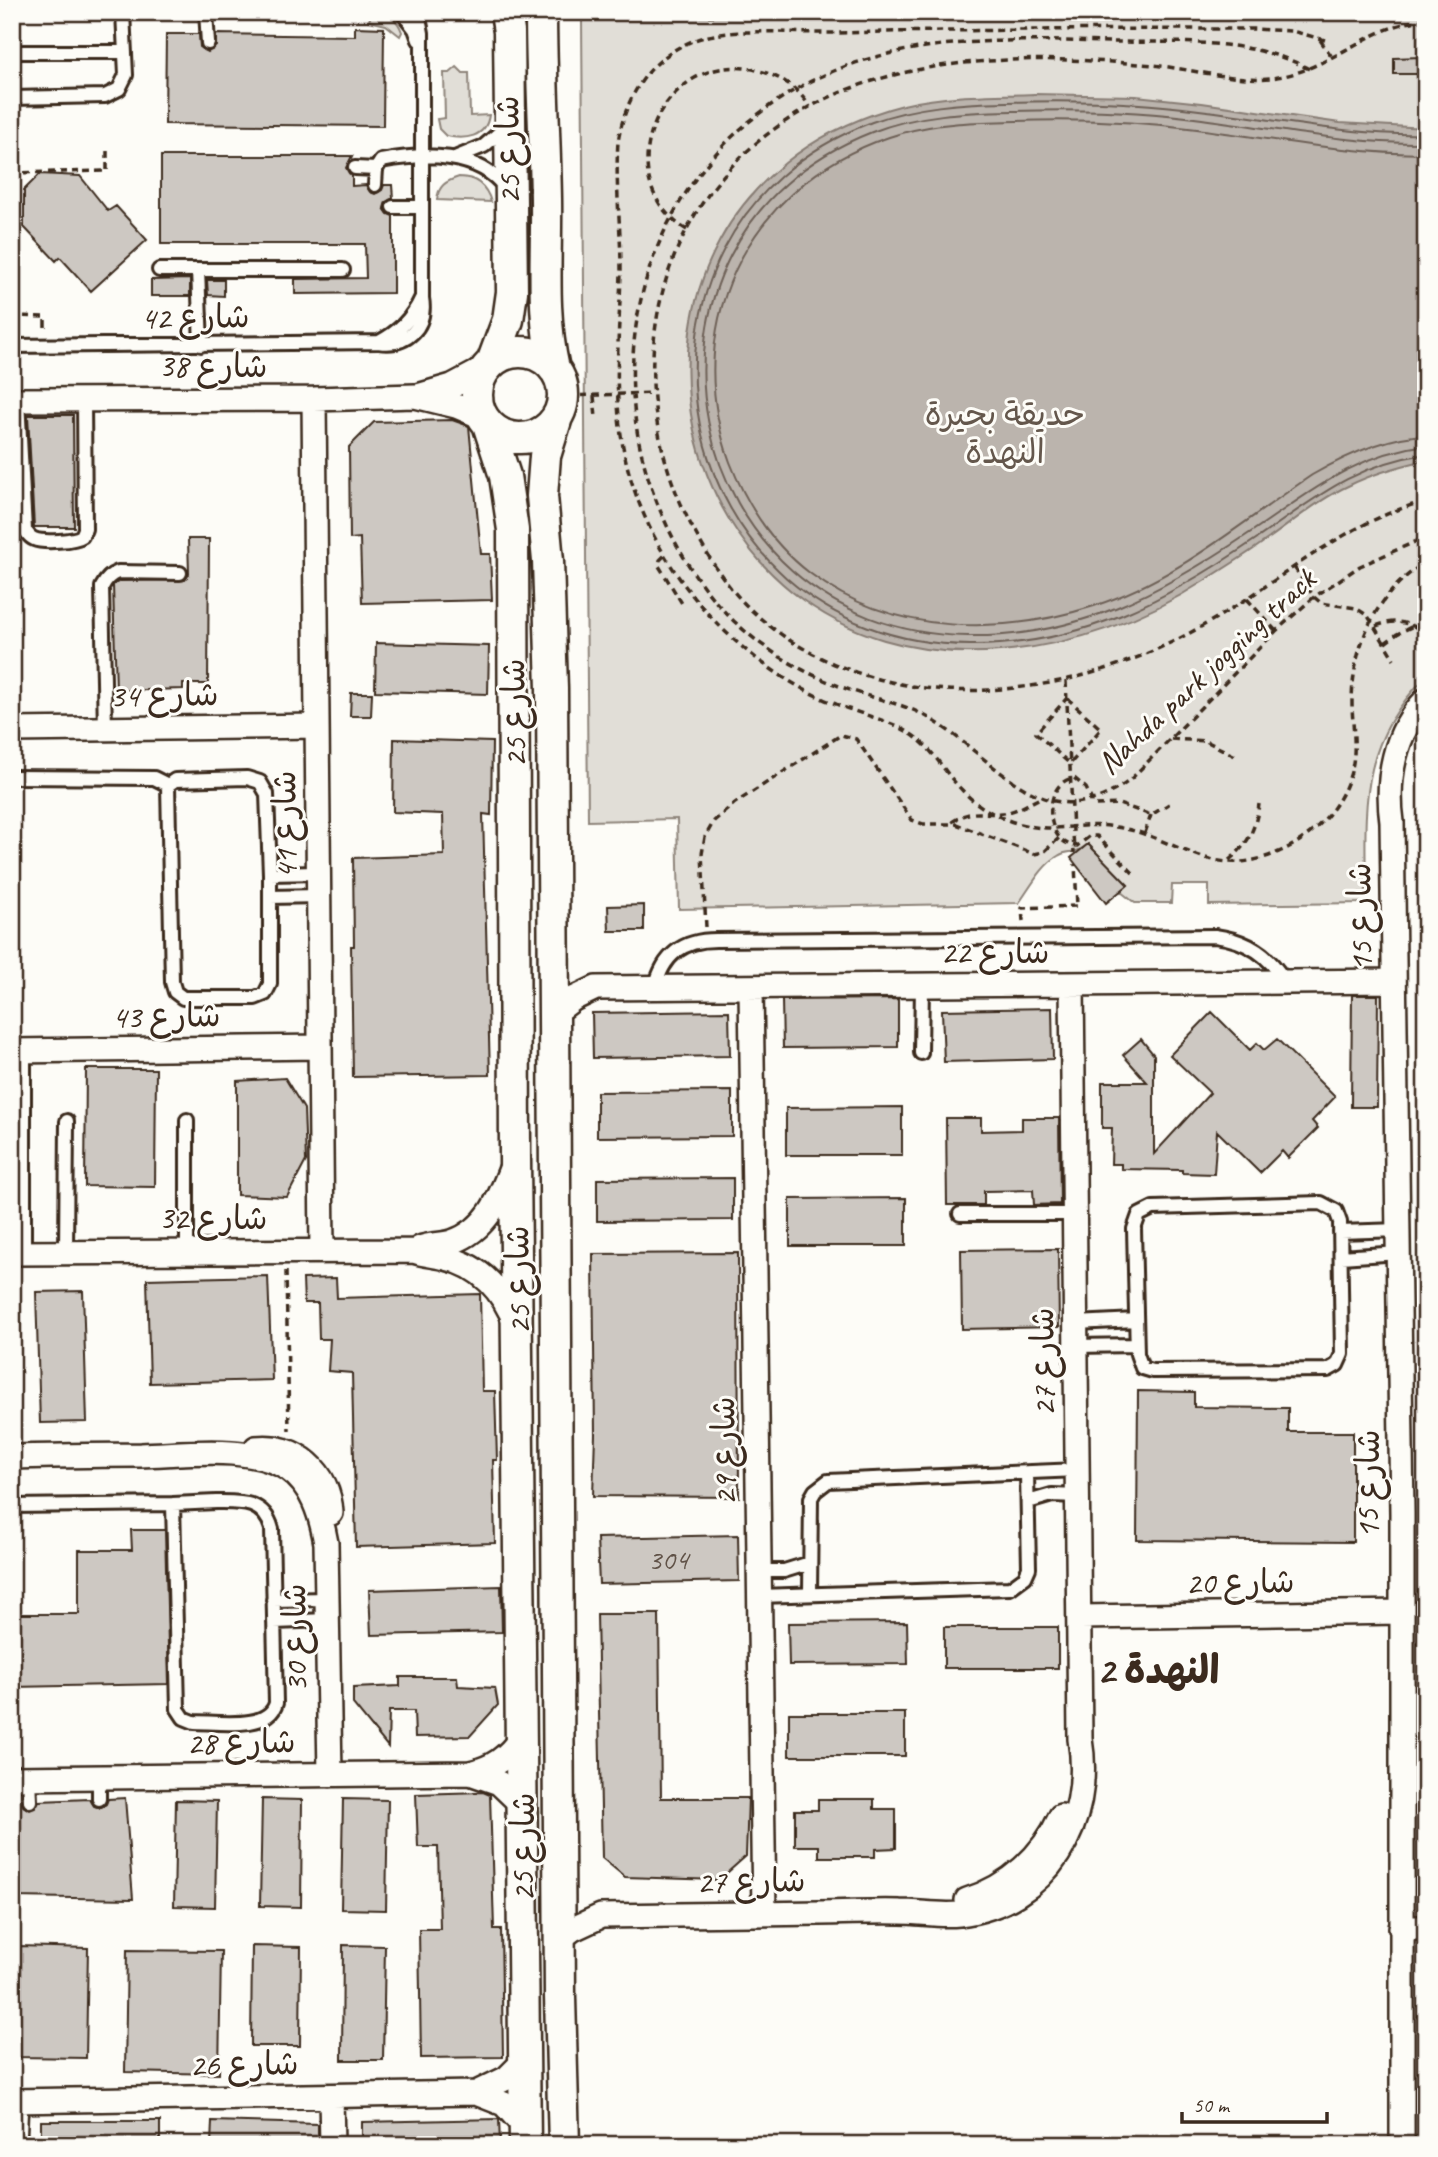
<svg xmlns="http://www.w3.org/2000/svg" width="1438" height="2157" viewBox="0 0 1438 2157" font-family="Caveat,'Playpen Sans Arabic',sans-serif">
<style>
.green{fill:#e1ded7;stroke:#8e847a;stroke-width:2}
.water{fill:#bbb4ad;stroke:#887d74;stroke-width:2}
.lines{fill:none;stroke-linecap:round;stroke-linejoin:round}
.shore{stroke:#6e6157;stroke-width:2}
.building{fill:#cdc8c2;stroke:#3b2a1e;stroke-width:2}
.service-casing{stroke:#3b2a1e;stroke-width:18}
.minor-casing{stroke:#3b2a1e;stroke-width:28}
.tertiary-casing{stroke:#3b2a1e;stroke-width:35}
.path{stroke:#3b2a1e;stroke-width:3.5;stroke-dasharray:7 5;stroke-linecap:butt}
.service{stroke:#fdfcf7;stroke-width:12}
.minor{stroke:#fdfcf7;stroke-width:23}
.tertiary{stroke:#fdfcf7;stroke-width:30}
.labels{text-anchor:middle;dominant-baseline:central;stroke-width:6;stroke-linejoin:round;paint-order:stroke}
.number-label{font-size:30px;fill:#605247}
.street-label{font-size:33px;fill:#3b2a1e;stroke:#fdfcf7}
.park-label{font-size:33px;fill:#64574c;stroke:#fdfcf7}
.district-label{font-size:40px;font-weight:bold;fill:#3b2a1e;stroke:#fdfcf7}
</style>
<rect width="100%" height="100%" fill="#fdfcf7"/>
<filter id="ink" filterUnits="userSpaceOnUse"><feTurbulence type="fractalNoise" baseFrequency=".0143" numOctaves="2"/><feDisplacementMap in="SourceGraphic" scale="14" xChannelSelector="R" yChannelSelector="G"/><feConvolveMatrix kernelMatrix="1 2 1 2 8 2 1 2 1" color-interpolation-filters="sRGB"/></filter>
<g filter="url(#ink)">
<path class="green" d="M1232,12H1426V677C1355,746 1366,813 1366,903L1209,905V885H1172L1171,903H1135L1121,892L1128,885L1088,844C1072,857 1070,848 1058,856C1041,866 1030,888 1019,903L679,909L677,819L588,821L582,18Z
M378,13C390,14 398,20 402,32L400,36L386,25L369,21L371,14Z
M457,67L463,73H469L470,116L489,115C486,138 465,140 446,136L439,129L437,119L445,118L444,73H450Z
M459,177C476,177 486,185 491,202L437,200C438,186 446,181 459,177Z"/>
<path class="water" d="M1034,94L1136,96L1202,103L1340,123L1426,128V460C1400,466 1374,473 1350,485C1319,499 1293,522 1265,541C1246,555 1225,568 1204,581C1142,621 1074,645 1000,651C660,679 560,211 889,109C936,94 985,96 1034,94Z"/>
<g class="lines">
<path class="shore" d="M1426,134C1349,136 1275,119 1199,110C1135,101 1071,100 1007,102C961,103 916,106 872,122C585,232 667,643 970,645C1081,646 1167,600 1256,539C1313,500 1354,464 1426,454
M1426,143C1350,144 1277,129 1202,119C1139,110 1076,109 1013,111C965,112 918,114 872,132C598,239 678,632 968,636C1078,638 1162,592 1251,532C1308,494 1354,454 1426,445
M1426,154C1348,154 1274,139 1197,129C1137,121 1077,119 1016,121C978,122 939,122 902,133C755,175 677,317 730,462C747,506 774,546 811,574C892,635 1001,636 1094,606C1176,580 1242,522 1312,475C1345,456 1387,436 1426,435"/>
</g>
<path class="building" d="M355,27L384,28L383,126L165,124L166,34H199L200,47L208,52L216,46V34L355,36Z
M1421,57L1422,74H1394V58Z
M161,156H352L346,168L352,176V186L366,185L370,192L375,194L382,190L384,185H392L393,198L386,202L384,208L388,214L393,216V293L295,294V279L366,278L365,244H161Z
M40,174L80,176L108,211L116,206L147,240L91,291L60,257L56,261L24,227V190Z
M190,279V296H151V280Z
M207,280H224V296L208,295Z
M28,415H73L74,527H34Z
M452,420L469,426L481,554H490L492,600L362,603L360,538L350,539L349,447L374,422Z
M188,539H209L208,684H183V689L116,691L113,585L120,581L185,580L189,574Z
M376,643L489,646L488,694L375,691Z
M351,693H372L371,716H350Z
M394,739L492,742L491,815L483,814L490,1075L353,1077L351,946H354L353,858L444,855L443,814L393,812Z
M1088,844L1128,885L1106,903L1071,858Z
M644,905V931H609L608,906Z
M1352,995H1378L1377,1107H1351Z
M898,999V1047L783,1048L782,1000Z
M1052,1008L1053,1059L944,1062L942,1010Z
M729,1011L730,1056L593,1058L592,1013Z
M1212,1012L1250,1050L1257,1043L1264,1050L1277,1039L1335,1097L1312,1121L1318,1128L1288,1158L1282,1151L1260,1173L1217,1131L1214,1174L1182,1173V1170L1121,1169V1164H1111L1112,1128H1102V1082H1147L1123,1055L1141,1039L1154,1055V1154L1210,1093L1170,1055Z
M86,1069H156L155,1187L85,1186Z
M285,1078L304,1109L306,1161L287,1197L237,1195V1081Z
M732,1091V1136L597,1137V1092Z
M902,1107V1155H786V1108Z
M946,1118H981V1131L1022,1130V1118H1059L1060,1204L1034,1205L1033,1190L984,1191V1205H947Z
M733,1178V1220L597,1221V1179Z
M906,1198V1246H790V1199Z
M1058,1249L1059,1327L962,1329L961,1250Z
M738,1253L739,1497L593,1496L595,1434L593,1254Z
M268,1276L272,1380L150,1383L147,1279Z
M336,1278L337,1298L480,1294L482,1391H495L497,1460H493L495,1543L356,1547L352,1373L328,1371L330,1339H319L318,1303H304L303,1279Z
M83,1291L87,1422L40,1423L36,1292Z
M1138,1391L1194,1392V1407L1288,1408V1432H1353V1542L1137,1540Z
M131,1530H165L169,1684L12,1687V1614H79V1550H132Z
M738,1535L739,1581L599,1584L597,1538Z
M501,1586L502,1632L371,1635L369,1590Z
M597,1614H659L661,1798H748L746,1856L719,1880L625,1877L602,1858Z
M907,1622L908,1664L789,1665L788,1623Z
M944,1627H1058V1668H944Z
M400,1677H457L458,1686L495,1688L498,1705L470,1736L415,1737L414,1711H389L388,1747L353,1704V1688L400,1686Z
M789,1713H905V1756H789Z
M483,1792L490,1795L494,1929H501L503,2057L421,2058L419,1929H440L438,1847H418L416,1794Z
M125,1798L133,1899L14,1897L12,1802H21L23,1806L30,1810L35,1808L39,1801L90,1799L94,1806L100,1808L106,1804L108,1799Z
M262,1799L302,1800L301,1907L260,1906Z
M343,1799L388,1800L386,1910L341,1909Z
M818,1799H874V1809H896V1848L875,1849V1857H819V1846H795V1810H818Z
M176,1800L217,1801L215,1907L174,1906Z
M343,1945L385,1946L383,2060H342Z
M18,1946L88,1948L86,2058L17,2057Z
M252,1946L301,1947L300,2046H251Z
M127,1950L221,1951L219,2074L125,2072Z
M499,2119L500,2145H362V2122Z
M41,2121H160V2145H41Z
M212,2121L318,2124V2145H211Z"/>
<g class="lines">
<g class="service-casing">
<path id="service" d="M206,12L208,43
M402,12L415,29L419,40
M12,52H125
M12,98L105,96L119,89L126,75L123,12
M457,157L484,146L506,127
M355,168L376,169
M375,185L376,169L381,161C422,153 479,151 506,189
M393,207H422
M159,270H343
M198,270L201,345
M379,342C399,332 412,319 421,299
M12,346L378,342C407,347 427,327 422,298V33L418,12
M18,400L25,530C28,534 29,537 34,539C43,543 75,541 82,536L85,529L84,400
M105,729L102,587C106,579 110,575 118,572L180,573
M12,777L154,778L168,785
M247,778L260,782L267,794L270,874V984L265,994L255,998H183L175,992L172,982L168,785L175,780Z
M270,874L318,873
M270,897L319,896
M655,988C663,955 682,940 716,940L1215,936C1246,940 1270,955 1285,982
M921,1053L922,985
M1321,1203L1336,1211L1340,1222L1342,1354L1337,1365L1328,1370L1152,1371L1142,1368L1137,1354L1134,1229L1139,1215L1153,1208Z
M960,1214H1076
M1340,1232L1399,1230
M187,1252V1120
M24,1253V1051
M66,1253L67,1121
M1341,1257L1399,1253
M1076,1323L1136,1320
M1076,1346L1136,1345
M216,1502C240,1502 264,1500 272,1529L276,1703C269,1731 217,1722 194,1722L184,1718L178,1709L173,1504Z
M1028,1502L1052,1495L1078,1496
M12,1506L173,1504
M759,1571H784L810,1563
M810,1593L811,1498L815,1491L828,1481L1078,1470
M759,1596L1010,1588L1025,1577L1029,1568L1027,1474
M273,1600L327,1599
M274,1622L328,1620
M99,1777V1799
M29,1778L30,1801"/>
</g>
<g class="minor-casing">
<path id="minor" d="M421,395L452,386L486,368
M314,399L322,1251
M12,400L314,399L415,396L456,406L482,417
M12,730L317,726
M751,987L764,1914
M552,1015L573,999L596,988L1394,981
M12,1051L320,1047
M420,1248C430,1244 442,1245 452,1242C487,1230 500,1198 512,1166
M12,1253L414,1251C424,1255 435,1255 446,1258C481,1266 504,1292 516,1325
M256,1448C296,1443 329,1472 331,1513
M12,1457C55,1456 98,1455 141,1455C184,1454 251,1444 288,1469C312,1485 321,1515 326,1543L330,1775
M1080,1617L1401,1612
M470,1773C493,1768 508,1757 521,1738
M12,1778L470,1773L499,1783L522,1805
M967,1900C1009,1887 1043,1856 1061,1816
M1401,1928H1426
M560,1939L573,1929L601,1916C674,1915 747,1914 820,1913C847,1913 874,1911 900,1912C920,1912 939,1916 959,1914C1048,1904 1094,1822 1080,1739L1072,984
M476,2093L507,2078L523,2062
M331,2096L332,2145
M12,2101L476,2093L504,2104L524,2126
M14,2145L16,2101
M1402,2145V1513L1392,822C1386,779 1394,732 1426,700"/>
</g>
<g class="tertiary-casing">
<path id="tertiary" d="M541,12C541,74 545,137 546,199C547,257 541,312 554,369
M477 395a43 43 0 1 1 86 0a43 43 0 1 1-86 0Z
M493,360L508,320L512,292L509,32L506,12
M557,417L545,456L542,496L548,561L552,689L560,1997L564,2145
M488,424L505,476L513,530L515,1158L525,2145"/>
</g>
<path class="path" d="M1426,20C1368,24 1328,73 1270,78C1232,81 1191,69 1153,65C1027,55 888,51 780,125C649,215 620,383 689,521C704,550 721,579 744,603C807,667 900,695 988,690C1086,685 1164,653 1245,600C1304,561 1357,519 1426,501
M1320,40L1333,58
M1325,40L1292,31L1254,29C1114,29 974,30 835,33C793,34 729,26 692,41C649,59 625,97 618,142C615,185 621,227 621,270C620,322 614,375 620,427C631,521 688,609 764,664C786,680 811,695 836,704C857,713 879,718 899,727C933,744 938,766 962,790C983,813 1018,828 1049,828C1072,828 1094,823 1116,827C1179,837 1211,883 1281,851C1315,836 1343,805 1352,768C1357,746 1352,724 1352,701C1353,644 1376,593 1426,562
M1309,69C1249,37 1178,43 1113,42C1016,40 910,35 820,77C653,154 588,353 664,519C681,557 705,594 736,623C769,654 811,677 853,691C878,700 906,704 929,718C996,757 1044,843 1129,781L1276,631L1314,597L1360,566L1426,537
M12,173L107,171V147
M687,230C602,178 665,44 760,71C782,77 798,88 810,107
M12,316L45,317V331
M569,396L653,393
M594,396L596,418
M664,556L660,560L659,566L683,605
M1294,567L1314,597L1321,603L1356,608L1368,616L1394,659
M1247,599L1276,631
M1376,626C1392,620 1403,621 1418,628
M1385,643L1397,634L1413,626
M1066,681L1074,853
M1067,698L1101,729L1070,764L1036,733Z
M1171,739L1206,741L1237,757
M952,822C972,808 980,815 1002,813C1015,812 1028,804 1040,798
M1145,833L1151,815
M1229,860C1248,845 1256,828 1259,804
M1133,873L1097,836H1090L1077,846C1042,844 1043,781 1074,778L1086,788L1094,805L1119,804L1151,815L1169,804
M1023,921L1022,908L1077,906L1075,864
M706,927L702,854L705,837L714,821L735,803L841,735L856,739L912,820L923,824H956L1034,854L1044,852L1060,837
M286,1271L289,1431"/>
<use href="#service" class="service"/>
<use href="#minor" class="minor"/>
<use href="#tertiary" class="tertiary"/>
</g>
</g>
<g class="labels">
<g class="number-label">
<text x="668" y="1559">304</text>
</g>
<g class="street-label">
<text transform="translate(508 150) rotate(-91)">شارع 25</text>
<text transform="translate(195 317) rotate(-1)">شارع 42</text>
<text x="213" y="366">شارع 38</text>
<text transform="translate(1206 671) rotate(-43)">Nahda park jogging track</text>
<text transform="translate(164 695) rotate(-1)">شارع 34</text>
<text transform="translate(514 713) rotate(-91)">شارع 25</text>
<text transform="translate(285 825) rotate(-91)">شارع 41</text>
<text transform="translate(1360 917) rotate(-91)">شارع 15</text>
<text x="995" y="952">شارع 22</text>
<text transform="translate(166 1016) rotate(-1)">شارع 43</text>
<text x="213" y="1218">شارع 32</text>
<text transform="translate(518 1280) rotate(-91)">شارع 25</text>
<text transform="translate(1043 1362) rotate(-91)">شارع 27</text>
<text transform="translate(724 1451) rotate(-91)">شارع 29</text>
<text transform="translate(1368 1484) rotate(-90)">شارع 15</text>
<text transform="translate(1240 1582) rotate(-1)">شارع 20</text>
<text transform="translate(295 1638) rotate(-91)">شارع 30</text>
<text transform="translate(241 1742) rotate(-1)">شارع 28</text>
<text transform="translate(523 1847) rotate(-90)">شارع 25</text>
<text transform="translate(751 1881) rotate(-1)">شارع 27</text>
<text transform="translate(244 2064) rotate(-1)">شارع 26</text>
</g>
<g class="park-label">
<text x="1005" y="414">حديقة بحيرة<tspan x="1005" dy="38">النهدة</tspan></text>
</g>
<g class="district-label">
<text x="1158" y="1670">النهدة 2</text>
</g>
</g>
<rect width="1438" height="2157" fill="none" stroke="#fdfcf7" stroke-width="42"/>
<rect x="21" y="21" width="1396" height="2115" fill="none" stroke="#3b2a1e" stroke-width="2.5" filter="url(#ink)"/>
<path d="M1182 2112v10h145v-10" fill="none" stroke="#3b2a1e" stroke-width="3.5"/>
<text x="1193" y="2112" font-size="21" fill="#3b2a1e" stroke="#fdfcf7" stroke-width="5" paint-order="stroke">50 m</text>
</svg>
